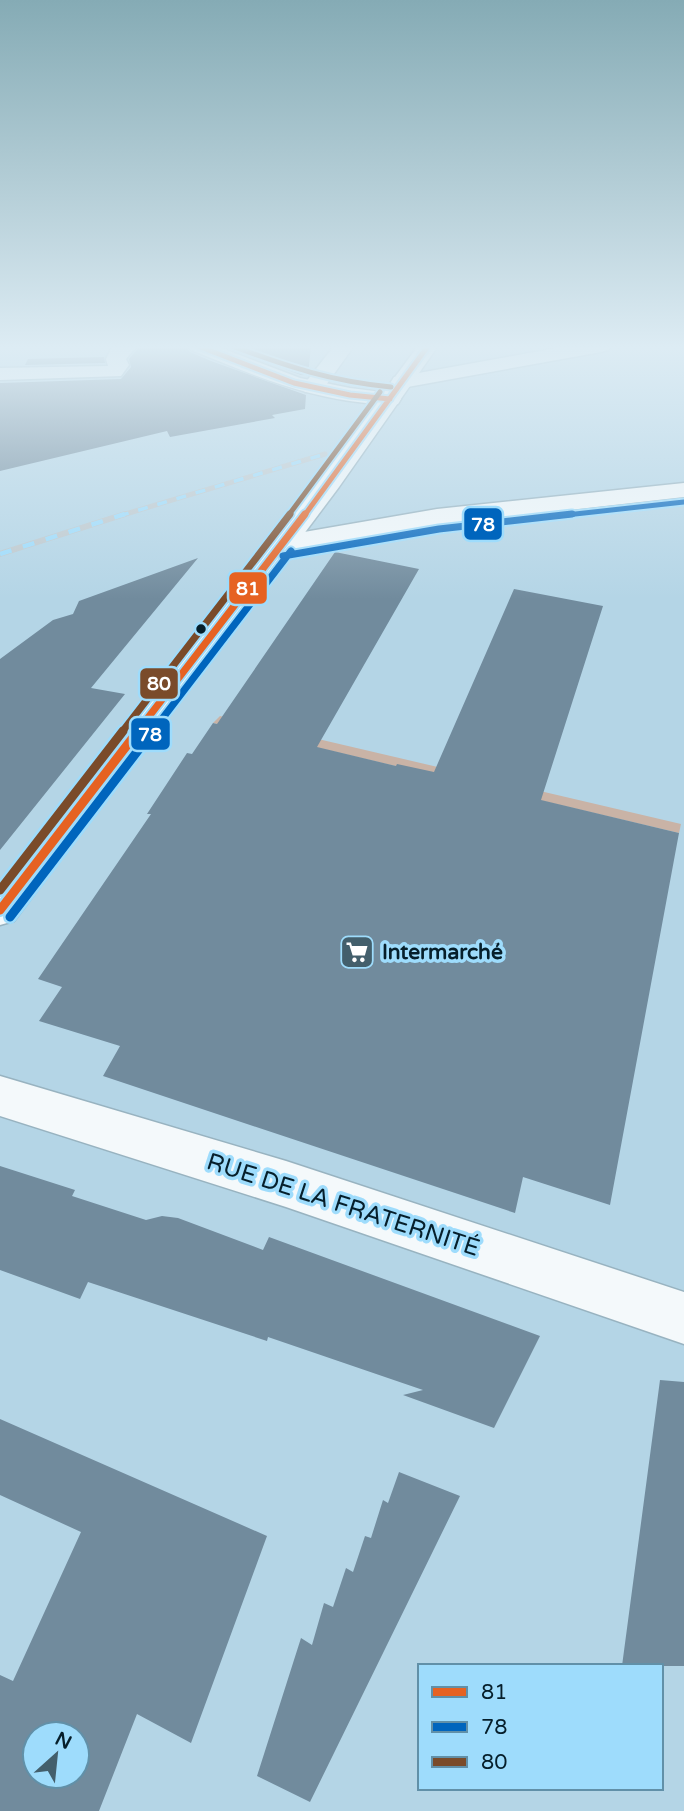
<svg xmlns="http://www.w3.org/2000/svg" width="684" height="1811" viewBox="0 0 684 1811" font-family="'Varela Round',sans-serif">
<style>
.green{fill:#c9b3a6}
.building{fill:#718b9d;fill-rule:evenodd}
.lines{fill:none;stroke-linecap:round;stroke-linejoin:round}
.minor-casing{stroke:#98b3c0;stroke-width:3}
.tertiary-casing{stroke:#98b3c0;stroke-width:3}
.primary-casing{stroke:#98b3c0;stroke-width:3}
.minor{fill:#f4f9fb;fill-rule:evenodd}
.tertiary{fill:#f4f9fb;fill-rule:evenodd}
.primary{fill:#f4f9fb;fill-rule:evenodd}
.rail-far1-casing{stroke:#bfc9ce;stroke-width:5}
.rail-casing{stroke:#bfc9ce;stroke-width:6}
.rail-far1{stroke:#9edcfc;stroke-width:3.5;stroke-dasharray:10;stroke-linecap:butt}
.rail{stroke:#9edcfc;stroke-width:4.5;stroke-dasharray:12;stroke-linecap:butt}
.bus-1-far2-casing{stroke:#9edcfc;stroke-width:9}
.bus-1-far1-casing{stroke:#9edcfc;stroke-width:11}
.bus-1-casing{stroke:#9edcfc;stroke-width:14}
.bus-2-far2-casing{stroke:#9edcfc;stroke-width:9}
.bus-2-far1-casing{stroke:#9edcfc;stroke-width:11}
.bus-2-casing{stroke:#9edcfc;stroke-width:14}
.bus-3-far2-casing{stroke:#9edcfc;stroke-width:9}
.bus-3-far1-casing{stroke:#9edcfc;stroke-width:11}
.bus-3-casing{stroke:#9edcfc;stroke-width:14}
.bus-1-far2{stroke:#e66222;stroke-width:5}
.bus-1-far1{stroke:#e66222;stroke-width:7}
.bus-1{stroke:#e66222;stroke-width:9}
.bus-2-far2{stroke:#0065bd;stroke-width:5}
.bus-2-far1{stroke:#0065bd;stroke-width:7}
.bus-2{stroke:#0065bd;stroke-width:9}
.bus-3-far2{stroke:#7a4b2a;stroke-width:5}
.bus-3-far1{stroke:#7a4b2a;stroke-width:7}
.bus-3{stroke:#7a4b2a;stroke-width:9}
.bus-dot{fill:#061f2b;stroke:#9edcfc;stroke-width:2.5}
.labels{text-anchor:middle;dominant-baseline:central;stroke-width:7;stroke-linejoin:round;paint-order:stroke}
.poi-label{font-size:21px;font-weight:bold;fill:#061f2b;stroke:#9edcfc;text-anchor:start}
.near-street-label{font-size:24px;fill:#061f2b;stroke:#9edcfc}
.line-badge{stroke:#9edcfc;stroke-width:2.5}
.badge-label{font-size:19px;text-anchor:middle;font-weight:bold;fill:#fff}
</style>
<rect width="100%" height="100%" fill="#b4d5e6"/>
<path class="green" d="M220,716L681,824L679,833L213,723Z"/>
<path class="building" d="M140,346H185L190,352L211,361L306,395L305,409L272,415L275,418L170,437L167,431L0,471V383L121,379L131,367L129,359Z
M223,346H311L308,375H301Z
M104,357L105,363L25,365L28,359Z
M335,552L419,569L317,747L396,766L397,764L434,772L514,589L603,606L541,800L679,833L610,1205L523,1177L515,1213L103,1076L120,1046L39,1021L62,987L38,979L151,814H147L187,753L192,754L213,723L217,724Z
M198,558L91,688L125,694L0,850V659L53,620L73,614L79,601Z
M0,1166L75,1190L72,1196L146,1220L162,1216L178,1218L263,1250L269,1237L540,1336L494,1428L403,1395L423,1390L268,1337L267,1341L88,1282L80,1299L0,1270Z
M660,1380L684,1382V1666H622Z
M0,1419L267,1536L191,1743L137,1714L99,1811H0V1675L13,1681L81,1532L0,1495ZM35,1734H77V1776H35Z
M399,1472L460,1496L310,1802L257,1776L301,1638L312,1645L324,1603L333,1607L346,1568L353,1572L365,1536L371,1538L383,1500L388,1503Z"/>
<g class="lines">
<g class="minor-casing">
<path id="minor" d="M137,346L126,359L129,365L121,376L0,380V368L108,366L106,359L112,347Z
M334,346H354L321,392H305L302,387Z
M568,346H611L608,350L601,352L402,388L394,387L391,382L394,377L402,376Z
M684,483V497L437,525L281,552L272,550L268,544L272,538L281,536L437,509Z
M0,1076L286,1161L684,1292V1344L286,1207L0,1116Z"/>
</g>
<g class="tertiary-casing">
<path id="tertiary" d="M188,346H216L300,378L350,388L398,394L401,399L398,404C387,406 377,404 366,403C304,397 248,373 191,350Z"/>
</g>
<g class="primary-casing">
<path id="primary" d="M418,346H438L339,487L14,921L0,925V882L321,477Z"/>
</g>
<use href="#minor" class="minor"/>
<use href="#tertiary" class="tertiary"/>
<use href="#primary" class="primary"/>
<g class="rail-far1-casing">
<path id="rail-far1" d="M119,516L325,454"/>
</g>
<g class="rail-casing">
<path id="rail" d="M0,554L125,514"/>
</g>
<use href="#rail-far1" class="rail-far1"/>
<use href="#rail" class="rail"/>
<g class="bus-1-far2-casing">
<path id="bus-1-far2" d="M198,346L294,383L350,395L390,399
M304,516L428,346"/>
</g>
<g class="bus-1-far1-casing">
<path id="bus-1-far1" d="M137,732L305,514"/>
</g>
<g class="bus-1-casing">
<path id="bus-1" d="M0,910L138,731"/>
</g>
<g class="bus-2-far2-casing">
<path id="bus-2-far2" d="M557,516L684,502"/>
</g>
<g class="bus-2-far1-casing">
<path id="bus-2-far1" d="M283,556L439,529L572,514
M152,732L291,551"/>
</g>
<g class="bus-2-casing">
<path id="bus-2" d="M10,917L153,731"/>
</g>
<g class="bus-3-far2-casing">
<path id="bus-3-far2" d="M232,346C289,367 330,381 391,387
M288,516L380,392"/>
</g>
<g class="bus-3-far1-casing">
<path id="bus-3-far1" d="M122,732L290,514"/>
</g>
<g class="bus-3-casing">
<path id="bus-3" d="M0,890L123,731"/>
</g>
<use href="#bus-1-far2" class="bus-1-far2"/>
<use href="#bus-1-far1" class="bus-1-far1"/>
<use href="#bus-1" class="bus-1"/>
<use href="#bus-2-far2" class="bus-2-far2"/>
<use href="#bus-2-far1" class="bus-2-far1"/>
<use href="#bus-2" class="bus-2"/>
<use href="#bus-3-far2" class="bus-3-far2"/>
<use href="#bus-3-far1" class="bus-3-far1"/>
<use href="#bus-3" class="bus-3"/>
</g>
<linearGradient id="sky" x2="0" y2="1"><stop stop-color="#85abb5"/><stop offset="0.58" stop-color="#ddecf4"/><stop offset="1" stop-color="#ddecf4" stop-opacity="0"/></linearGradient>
<rect width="684" height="599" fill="url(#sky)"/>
<defs>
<g id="supermarket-square" transform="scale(1.75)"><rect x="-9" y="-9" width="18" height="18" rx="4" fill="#435f6c" stroke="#9edcfc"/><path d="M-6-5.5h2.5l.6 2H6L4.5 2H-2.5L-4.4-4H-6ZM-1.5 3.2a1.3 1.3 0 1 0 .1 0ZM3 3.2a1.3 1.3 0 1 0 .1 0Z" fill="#fff"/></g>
</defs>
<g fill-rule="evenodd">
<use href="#supermarket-square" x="357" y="952"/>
</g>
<circle class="bus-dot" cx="201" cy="629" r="6"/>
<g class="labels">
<g class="poi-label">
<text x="382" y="952">Intermarché</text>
</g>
<g class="near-street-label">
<text transform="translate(343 1205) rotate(18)">RUE DE LA FRATERNITÉ</text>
</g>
</g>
<g class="line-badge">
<rect x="463" y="507" width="40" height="34" rx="7" fill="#0065bd"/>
<rect x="228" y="571" width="40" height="34" rx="7" fill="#e66222"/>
<rect x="139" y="667" width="40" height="33" rx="7" fill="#7a4b2a"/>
<rect x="130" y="717" width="41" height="34" rx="7" fill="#0065bd"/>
</g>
<g class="badge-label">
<text x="483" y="531">78</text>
<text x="248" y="595">81</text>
<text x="159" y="690">80</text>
<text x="150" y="741">78</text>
</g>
<rect x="418" y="1664" width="245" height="126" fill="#9edcfc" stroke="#6190a8" stroke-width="2"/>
<rect x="432" y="1687" width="35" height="10" fill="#e66222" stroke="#6190a8" stroke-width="2"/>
<text x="481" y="1699" font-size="21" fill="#061f2b">81</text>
<rect x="432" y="1722" width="35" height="10" fill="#0065bd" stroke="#6190a8" stroke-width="2"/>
<text x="481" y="1734" font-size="21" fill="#061f2b">78</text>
<rect x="432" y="1757" width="35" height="10" fill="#7a4b2a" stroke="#6190a8" stroke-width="2"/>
<text x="481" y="1769" font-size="21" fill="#061f2b">80</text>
<g transform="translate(56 1755) rotate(27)"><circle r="33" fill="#9edcfc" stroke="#6190a8" stroke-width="2"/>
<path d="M0-5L12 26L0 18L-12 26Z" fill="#435f6c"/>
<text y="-10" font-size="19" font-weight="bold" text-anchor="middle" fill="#061f2b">N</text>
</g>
</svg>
